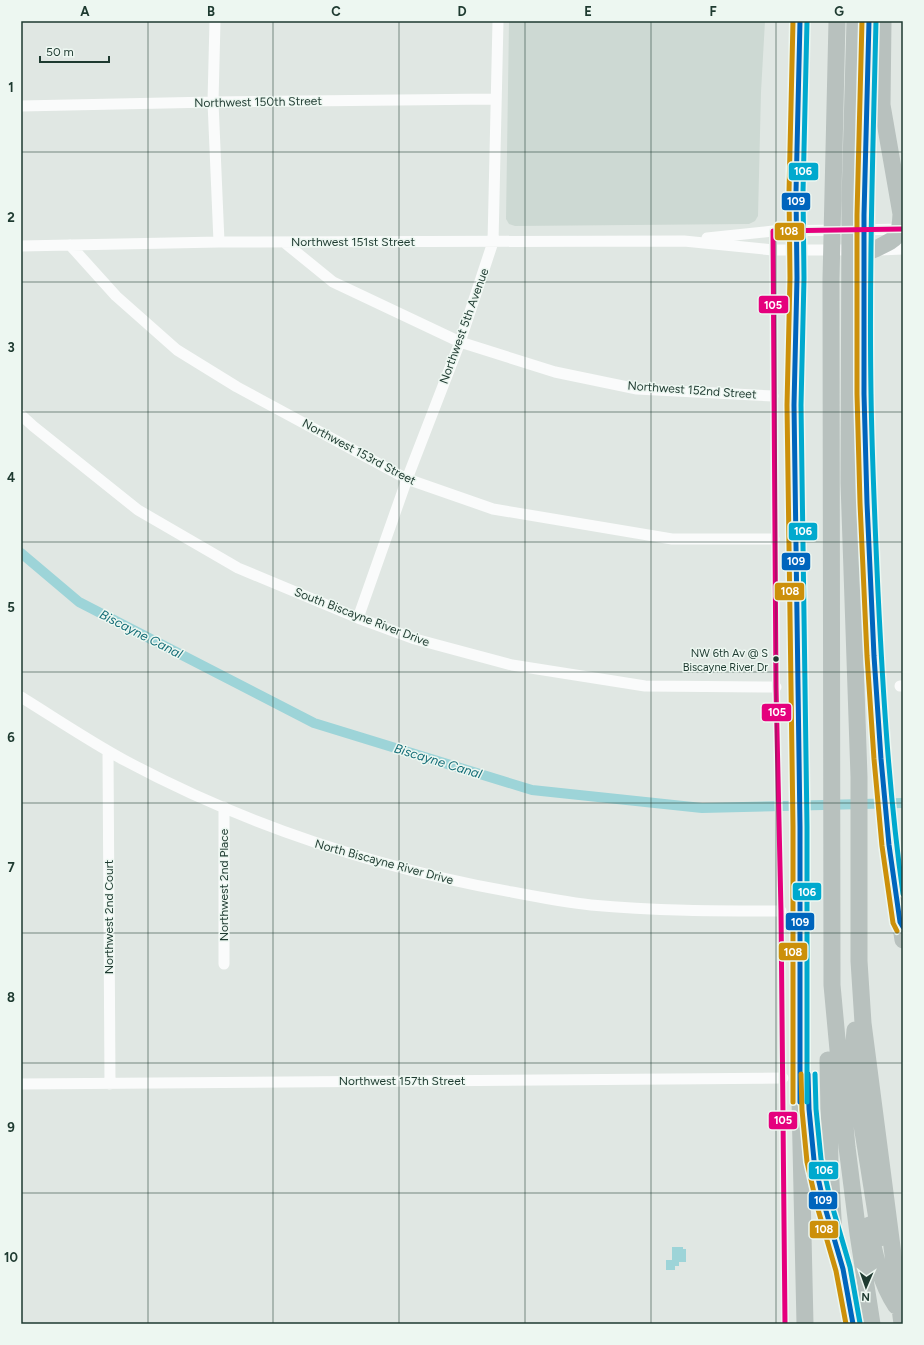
<svg xmlns="http://www.w3.org/2000/svg" width="924" height="1345" viewBox="0 0 924 1345" font-family="Figtree,sans-serif">
<style>
.built{fill:#cdd9d3}
.water{fill:#9dd4d8}
.lines{fill:none;stroke-linecap:round;stroke-linejoin:round}
.canal{stroke:#9dd4d8;stroke-width:10}
.minor{stroke:#fafbfb;stroke-width:11}
.highway{stroke:#b8c1be;stroke-width:17}
.bus-1-casing{stroke:#edf7f1;stroke-width:8}
.bus-2-casing{stroke:#edf7f1;stroke-width:8}
.bus-3-casing{stroke:#edf7f1;stroke-width:8}
.bus-4-casing{stroke:#edf7f1;stroke-width:8}
.bus-1{stroke:#0065bd;stroke-width:5}
.bus-2{stroke:#cc900a;stroke-width:5}
.bus-3{stroke:#00a9ce;stroke-width:5}
.bus-4{stroke:#e5007d;stroke-width:5}
.grid{fill:none;stroke:#1e3a30;stroke-width:1;stroke-opacity:0.55}
.bus-dot{fill:#1e3a30;stroke:#edf7f1;stroke-width:1.5}
.labels{text-anchor:middle;dominant-baseline:central;stroke-width:3;stroke-linejoin:round;paint-order:stroke}
.bus-label{font-size:11px;fill:#1e3a30;stroke:#edf7f1;text-anchor:end}
.street-label{font-size:12px;fill:#1e3a30;stroke:#edf7f1}
.water-label{font-size:13px;font-style:italic;fill:#156e78;stroke:#edf7f1}
.line-badge{stroke:#edf7f1;stroke-width:1.5}
.badge-label{font-size:11px;text-anchor:middle;font-weight:bold;fill:#fff}
.neatline{fill:none;stroke:#1e3a30;stroke-width:1.5}
.grid-label{font-size:13px;text-anchor:middle;font-weight:bold;fill:#1e3a30}
</style>
<rect width="100%" height="100%" fill="#e0e7e3"/>
<path class="built" d="M509,21H765L761,92L758,216L755,221L749,224L515,226L509,224L506,219Z"/>
<path class="water" d="M672,1247H683V1249H686V1262H679V1266H675V1270H666V1260H672Z"/>
<g class="lines">
<path class="canal" d="M21,553L79,602L314,723L532,790L702,808L903,803"/>
<path class="minor" d="M215,21L213,102L219,242
M21,106L213,102L495,99
M858,230L903,229
M707,238L773,231L839,230
M285,243L333,282L460,342L555,372L637,389L773,396
M70,245L116,296L177,350L237,387L407,479L493,509L672,539H774
M21,246L219,242L684,241L773,250H856
M879,250L903,249
M21,415L33,426L138,510L238,568L358,618L415,639L512,665L645,686L776,687
M358,618L407,479L460,342L493,242L498,21
M900,686H903
M21,697C55,718 89,741 124,760C245,825 377,868 512,892C538,897 565,902 591,905C654,911 718,911 781,911
M108,751L110,1084
M224,964V807
M21,1084L783,1078"/>
<path class="highway" d="M800,21L796,192L797,278L794,405L800,827V1102L805,1324
M837,21L831,279L832,985L847,1147L858,1234L872,1324
M855,21L850,200L849,483L859,777V961L863,1023L902,1324
M869,21L864,215V394L867,503L874,656L881,759L889,845L903,940
M873,250C895,239 900,240 901,214L882,105L883,21
M855,1030L854,1042L861,1119L880,1238
M828,1060L830,1164L834,1236
M811,1125L814,1160L824,1204L843,1269L853,1324
M869,1225C874,1253 880,1282 896,1306"/>
<g class="bus-1-casing">
<path id="bus-1" d="M800,21L796,192L797,278L794,405L800,827V1102
M869,21L864,215V394L867,503L874,656L881,759L889,845L900,922L903,927
M808,1074L809,1109L814,1160L824,1204L843,1269L853,1324"/>
</g>
<g class="bus-2-casing">
<path id="bus-2" d="M793,21L789,192L790,278L787,405L793,827V1102
M862,21L857,215V394L860,503L867,656L874,759L882,846L893,923L897,931
M801,1074L802,1110L807,1162L817,1206L836,1271L846,1324"/>
</g>
<g class="bus-3-casing">
<path id="bus-3" d="M807,21L803,192L804,278L801,405L807,827V1102
M876,21C873,146 869,270 871,394C872,460 875,526 878,592C883,693 889,794 903,894
M815,1074L816,1109L821,1159L831,1202L850,1267L860,1323"/>
</g>
<g class="bus-4-casing">
<path id="bus-4" d="M785,1324L781,911L776,687L773,231L903,229"/>
</g>
<use href="#bus-1" class="bus-1"/>
<use href="#bus-2" class="bus-2"/>
<use href="#bus-3" class="bus-3"/>
<use href="#bus-4" class="bus-4"/>
</g>
<path class="grid" d="M148,21V1324M273,21V1324M399,21V1324M525,21V1324M651,21V1324M776,21V1324M21,152H903M21,282H903M21,412H903M21,542H903M21,672H903M21,803H903M21,933H903M21,1063H903M21,1193H903"/>
<circle class="bus-dot" cx="776" cy="659" r="3.5"/>
<g class="labels">
<g class="bus-label">
<text x="768" y="653">NW 6th Av @ S<tspan x="768" dy="14">Biscayne River Dr</tspan></text>
</g>
<g class="street-label">
<text transform="translate(258 102) rotate(-1)">Northwest 150th Street</text>
<text x="353" y="242">Northwest 151st Street</text>
<text transform="translate(464 326) rotate(-70)">Northwest 5th Avenue</text>
<text transform="translate(692 390) rotate(4)">Northwest 152nd Street</text>
<text transform="translate(359 452) rotate(28)">Northwest 153rd Street</text>
<text transform="translate(362 617) rotate(21)">South Biscayne River Drive</text>
<text transform="translate(384 862) rotate(15)">North Biscayne River Drive</text>
<text transform="translate(224 885) rotate(-90)">Northwest 2nd Place</text>
<text transform="translate(109 917) rotate(-90)">Northwest 2nd Court</text>
<text x="402" y="1081">Northwest 157th Street</text>
</g>
<g class="water-label">
<text transform="translate(141 634) rotate(27)">Biscayne Canal</text>
<text transform="translate(438 761) rotate(17)">Biscayne Canal</text>
</g>
</g>
<g class="line-badge">
<rect x="788" y="162" width="31" height="19" rx="4" fill="#00a9ce"/>
<rect x="781" y="192" width="30" height="19" rx="4" fill="#0065bd"/>
<rect x="774" y="222" width="31" height="19" rx="4" fill="#cc900a"/>
<rect x="758" y="295" width="31" height="19" rx="4" fill="#e5007d"/>
<rect x="788" y="522" width="30" height="19" rx="4" fill="#00a9ce"/>
<rect x="781" y="552" width="30" height="19" rx="4" fill="#0065bd"/>
<rect x="774" y="582" width="31" height="19" rx="4" fill="#cc900a"/>
<rect x="761" y="703" width="31" height="19" rx="4" fill="#e5007d"/>
<rect x="792" y="882" width="30" height="19" rx="4" fill="#00a9ce"/>
<rect x="785" y="912" width="30" height="19" rx="4" fill="#0065bd"/>
<rect x="778" y="942" width="30" height="19" rx="4" fill="#cc900a"/>
<rect x="768" y="1111" width="30" height="19" rx="4" fill="#e5007d"/>
<rect x="808" y="1161" width="31" height="19" rx="4" fill="#00a9ce"/>
<rect x="808" y="1191" width="30" height="19" rx="4" fill="#0065bd"/>
<rect x="809" y="1220" width="30" height="19" rx="4" fill="#cc900a"/>
</g>
<g class="badge-label">
<text x="803" y="175">106</text>
<text x="796" y="205">109</text>
<text x="789" y="235">108</text>
<text x="773" y="309">105</text>
<text x="803" y="535">106</text>
<text x="796" y="565">109</text>
<text x="790" y="595">108</text>
<text x="777" y="716">105</text>
<text x="807" y="896">106</text>
<text x="800" y="926">109</text>
<text x="793" y="956">108</text>
<text x="783" y="1124">105</text>
<text x="824" y="1174">106</text>
<text x="823" y="1204">109</text>
<text x="824" y="1233">108</text>
</g>
<rect width="924" height="1345" fill="none" stroke="#edf7f1" stroke-width="44"/>
<g transform="translate(866 1287) rotate(182)" stroke="#edf7f1" stroke-width="3" paint-order="stroke">
<path d="M0-3L7 15L0 10L-7 15Z" fill="#1e3a30"/>
<text y="-6" font-size="11" font-weight="bold" text-anchor="middle" fill="#1e3a30">N</text>
</g>
<path d="M40 56v6h69v-6" fill="none" stroke="#1e3a30" stroke-width="2"/>
<text x="46" y="56" font-size="12" fill="#1e3a30" stroke="#edf7f1" stroke-width="3" paint-order="stroke">50 m</text>
<rect x="22" y="22" width="880" height="1301" class="neatline"/>
<g class="grid-label">
<text x="85" y="16">A</text>
<text x="211" y="16">B</text>
<text x="336" y="16">C</text>
<text x="462" y="16">D</text>
<text x="588" y="16">E</text>
<text x="713" y="16">F</text>
<text x="839" y="16">G</text>
<text x="11" y="92">1</text>
<text x="11" y="222">2</text>
<text x="11" y="352">3</text>
<text x="11" y="482">4</text>
<text x="11" y="612">5</text>
<text x="11" y="742">6</text>
<text x="11" y="872">7</text>
<text x="11" y="1002">8</text>
<text x="11" y="1132">9</text>
<text x="11" y="1262">10</text>
</g>
</svg>
